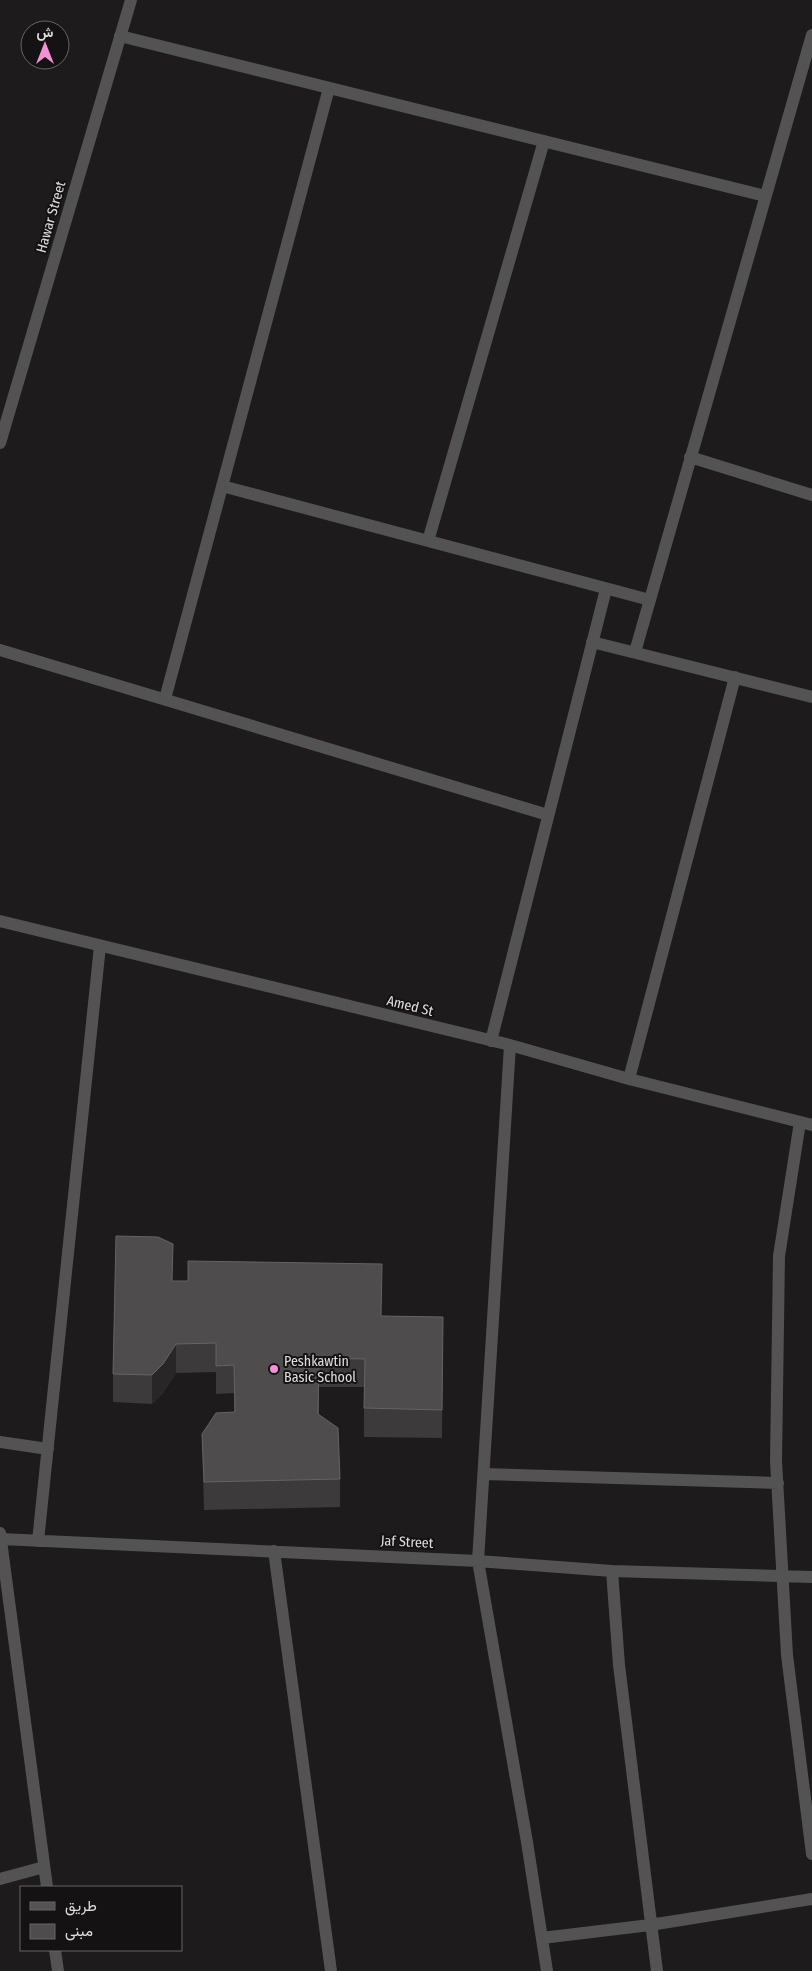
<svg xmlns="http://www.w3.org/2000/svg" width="812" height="1971" viewBox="0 0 812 1971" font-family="'Fira Sans Condensed',Vazirmatn,sans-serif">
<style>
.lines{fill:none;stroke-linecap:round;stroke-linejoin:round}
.street{stroke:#545354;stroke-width:12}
.wall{fill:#3c3a3b}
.shaded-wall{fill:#282627}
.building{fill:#4e4c4d;stroke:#656364}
.poi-dot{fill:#f391d6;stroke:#141213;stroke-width:2}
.labels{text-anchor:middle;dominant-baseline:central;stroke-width:4;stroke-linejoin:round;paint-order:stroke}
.street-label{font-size:14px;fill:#e0dedf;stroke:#141213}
.poi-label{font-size:14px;fill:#e0dedf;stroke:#141213;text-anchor:start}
</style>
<rect width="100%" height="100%" fill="#1d1b1c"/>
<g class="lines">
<path class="street" d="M120,36L765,196
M0,443L131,0
M690,457L812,495
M222,486L650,600
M428,541L544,141
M592,642L812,697
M0,650L548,815
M635,652L812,35
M165,699L329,88
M0,921L510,1045L629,1079L812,1125
M491,1041L606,589
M510,1045L478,1561L527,1842L547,1971
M629,1079L735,677
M800,1122L779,1256L776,1461L787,1655L812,1854
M0,1442L48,1449
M484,1474L778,1483
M0,1533L47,1887
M1,1539L478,1561L612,1571L812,1577
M38,1541L100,946
M274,1551L331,1971
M612,1571L619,1665L657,1971
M0,1879L44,1867
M542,1938L650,1925L812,1899
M55,1950L58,1971"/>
</g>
<path class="wall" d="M173,1281L381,1316L443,1317L442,1438L364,1437V1387H319V1415L340,1479V1507L204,1510L202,1434L234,1412V1393L216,1394V1372L176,1373L163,1393L152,1404L113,1402V1374Z"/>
<path class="shaded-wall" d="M176,1344V1373L163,1393L152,1404V1375Z"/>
<path class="building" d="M116,1236L158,1237L173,1244L172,1281H188V1261L382,1264L381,1316L443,1317L442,1410L364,1408L365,1359L319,1358L318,1414L338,1428L340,1479L204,1482L202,1434L216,1413L235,1412L234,1365L216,1366V1343L176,1344L163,1364L152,1375L113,1374Z"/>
<circle class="poi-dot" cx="274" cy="1369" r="5"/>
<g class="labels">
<g class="street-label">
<text transform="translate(51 217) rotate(-74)">Hawar Street</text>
<text transform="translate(410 1006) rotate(14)">Amed St</text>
<text transform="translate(407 1542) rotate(3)">Jaf Street</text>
</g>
<g class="poi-label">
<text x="284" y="1361">Peshkawtin<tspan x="284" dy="16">Basic School</tspan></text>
</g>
</g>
<rect x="20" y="1886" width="162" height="65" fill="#141213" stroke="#666465"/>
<rect x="30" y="1902" width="25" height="8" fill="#545354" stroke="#666465"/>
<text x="65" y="1911" font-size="15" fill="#e0dedf">طريق</text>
<rect x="30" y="1924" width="25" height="15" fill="#4e4c4d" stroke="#666465"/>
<text x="65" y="1936" font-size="15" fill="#e0dedf">مبنى</text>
<g transform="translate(45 45)"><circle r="24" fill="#141213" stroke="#666465"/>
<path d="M0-4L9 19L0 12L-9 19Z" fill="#f391d6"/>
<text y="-8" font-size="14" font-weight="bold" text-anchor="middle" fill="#e0dedf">ش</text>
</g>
</svg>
